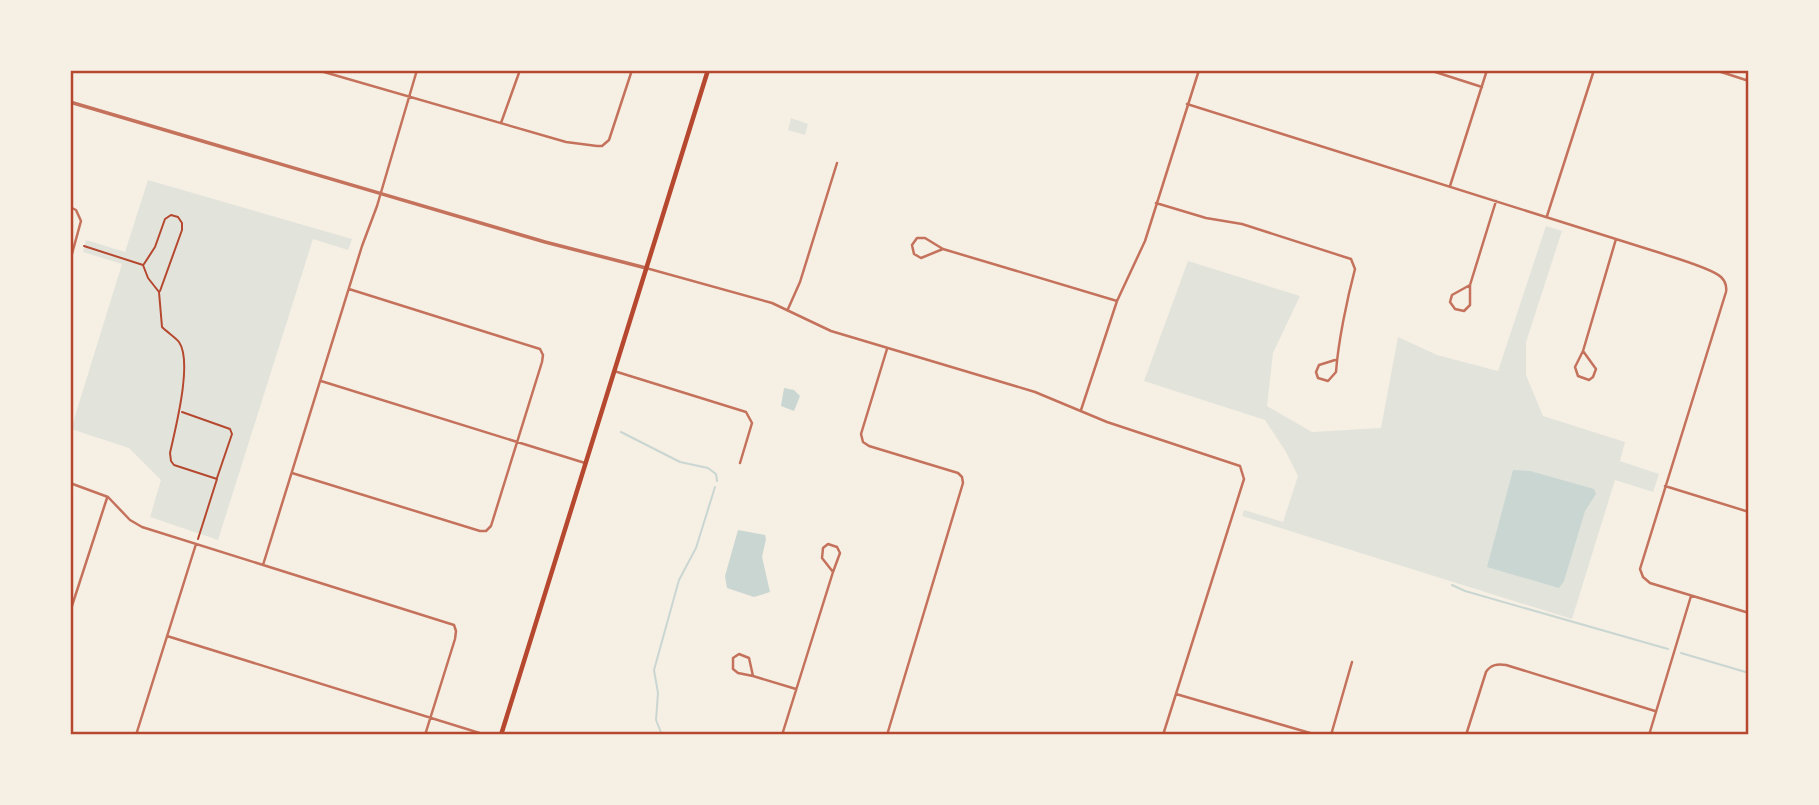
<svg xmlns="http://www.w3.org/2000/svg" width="1819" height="805" viewBox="0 0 1819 805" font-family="'Titillium Web',sans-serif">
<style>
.green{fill:#e2e4dc}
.water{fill:#c9d6d2}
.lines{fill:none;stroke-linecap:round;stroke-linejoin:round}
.stream{stroke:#c9d6d2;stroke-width:2}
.path{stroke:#b5482f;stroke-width:2}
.minor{stroke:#c5725c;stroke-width:2.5}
.tertiary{stroke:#c5725c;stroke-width:3.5}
.secondary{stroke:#b5482f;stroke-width:4.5}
.neatline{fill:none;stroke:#b5482f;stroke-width:2.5}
</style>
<rect width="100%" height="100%" fill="#f6efe4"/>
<path class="green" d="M791,118L808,124L805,135L788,130Z
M148,180L352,239L348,250L313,239L218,540L150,517L161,480L129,448L71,429L122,264L83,252L86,240L125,252Z
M1546,226L1562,231L1526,342V375L1543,416L1625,442L1620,461L1659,474L1653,492L1615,480L1572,619L1242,516L1244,510L1283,522L1298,476L1286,452L1265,420L1144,381L1188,261L1300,296L1273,353L1267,406L1312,432L1381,428L1398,337L1437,355L1498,371Z"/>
<path class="water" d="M784,388L794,390L800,396L794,411L781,406Z
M1513,470L1530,471L1594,489L1596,494L1585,511L1564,581L1559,588L1487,567Z
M738,530L765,535L766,539L762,557L770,592L754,597L727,588L725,576Z"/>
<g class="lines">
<path class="stream" d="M621,432L680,462L708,468L716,474L717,481
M1452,585L1465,591L1668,649
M1681,653L1749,673
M662,735L656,720L658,693L654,670L679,580L696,548L715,487"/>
<path class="path" d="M84,246L143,265L148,278L159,292L162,327C167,332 175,337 179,342C193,362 175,430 170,453L171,461L174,465L217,479L198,539
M144,264L155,247L165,219L171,215L178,217L182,223V230L160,291
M182,412L230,429L232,434L217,478"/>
<path class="minor" d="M317,70L566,142L597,146H602L609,140L632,70
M1429,70L1482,87
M1715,70L1749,81
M1187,104L1654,251C1669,256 1712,268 1721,277C1726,282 1727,286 1726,292L1640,569L1643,577L1650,583L1749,613
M501,123L520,70
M1450,186L1487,70
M1156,203L1206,218L1242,224L1351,259L1355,269C1347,299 1338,343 1336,372L1328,381L1318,378L1316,372L1319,365L1335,360
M70,207L76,210L81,221L70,261
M1547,216L1594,70
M943,249L921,258L914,254L912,245L917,238H925L943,249L1117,301
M646,268L772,303L831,331L1035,392L1107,422L1240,466L1244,479L1163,735
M1470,285L1452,295L1450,302L1455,309L1464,311L1470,305V285L1496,201
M788,309L800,282L837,163
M887,349L861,434L863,442L869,446L958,473L962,477L963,483L887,735
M1583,351L1596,369L1593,377L1589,380L1578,376L1575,367L1583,351L1616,239
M614,371L746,412L752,423L740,463
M321,381L585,463
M1081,410L1117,301L1145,241L1199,70
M292,473L480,531H486L491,526L542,362L543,355L540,349L349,289
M70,483L108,497L130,520L142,527L454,625L456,631L455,639L425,735
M1665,486L1749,512
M828,544L837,547L840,553L833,572L822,558L823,548Z
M263,565L362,246L377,206L417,70
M70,612L107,498
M167,636L486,735
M739,654L749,658L753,676L738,673L733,669V658Z
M753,676L796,689
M1176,694L1317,735
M136,735L196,544
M782,735L833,572
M1331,735L1352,662
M1466,735L1486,672C1491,664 1498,664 1506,665L1655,711
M1649,735L1691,596"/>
<path class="tertiary" d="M70,102L545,242L646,268"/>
<path class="secondary" d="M501,735L708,70"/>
</g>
<rect width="1819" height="805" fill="none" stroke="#f6efe4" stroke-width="144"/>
<rect x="72" y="72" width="1675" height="661" class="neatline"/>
</svg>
